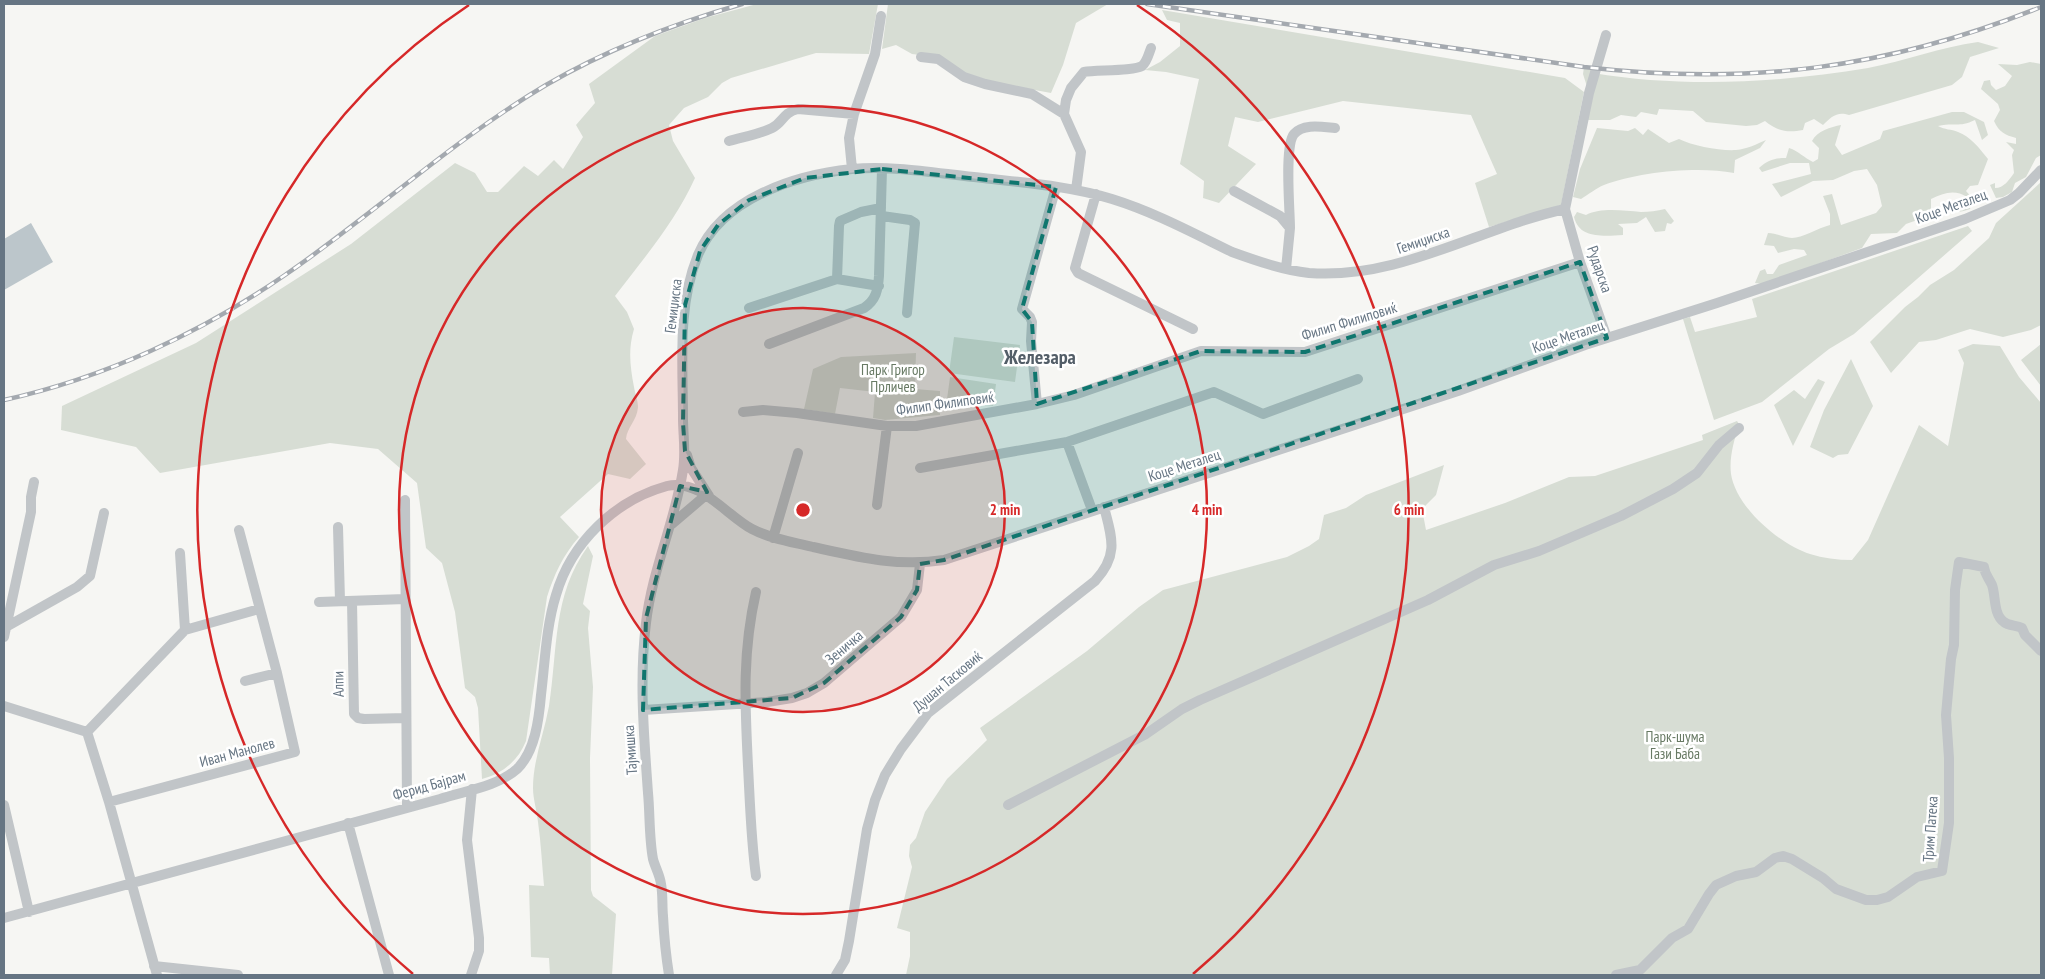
<svg xmlns="http://www.w3.org/2000/svg" width="2045" height="979" viewBox="0 0 2045 979" font-family="'PT Sans Narrow',sans-serif">
<style>
.green{fill:#d7ddd4}
.water{fill:#bcc6cb}
.lines{fill:none;stroke-linecap:round;stroke-linejoin:round}
.minor{stroke:#c1c5c8;stroke-width:10}
.rail-casing{stroke:#a4a9af;stroke-width:4.5}
.rail{stroke:#fff;stroke-width:2.5;stroke-dasharray:8;stroke-linecap:butt}
.marked{fill:#0f766e;fill-opacity:0.2;stroke:#0f766e;stroke-width:4;stroke-dasharray:10 6;stroke-linejoin:round}
.ring{fill:none;stroke:#d62828;stroke-width:2.5}
.labels{text-anchor:middle;dominant-baseline:central;stroke-width:5;stroke-linejoin:round;paint-order:stroke}
.street-label{font-size:15px;fill:#667583;stroke:#fff}
.park-label{font-size:15px;fill:#687a64;stroke:#fff}
.district-label{font-size:20px;font-weight:bold;fill:#535e68;stroke:#fff}
.centre{fill:#d62828;stroke:#fff;stroke-width:2.5}
.ring-label{font-size:15px;text-anchor:middle;font-weight:bold;fill:#d62828;stroke:#fff;stroke-width:5;stroke-linejoin:round;paint-order:stroke}
</style>
<rect width="100%" height="100%" fill="#f6f6f3"/>
<path class="green" d="M757,4H878L869,54L816,53L731,78L722,83L708,97L684,108L669,125L673,141L695,178C675,222 644,258 615,296L627,312L634,329C628,349 630,366 634,387C635,394 638,400 638,407C637,421 627,427 626,439L646,464L630,479L608,474L560,517L579,537C563,555 554,575 547,597L526,741C518,761 502,774 482,779L478,708L475,697L465,688L455,612L442,563L426,548L417,483L378,449L330,443L160,473L136,447L61,430L62,406L196,343L351,244L455,163L475,173L487,192H498L524,166L538,176L554,160L563,169L583,137L576,125L595,103L589,84L655,36L705,18Z
M888,4H1108L1076,23L1063,65L1051,93L991,82L969,76L944,58L912,54L896,45L882,49Z
M1162,10L1565,78L1584,92L1561,205L1489,227L1475,183L1497,174L1471,115L1343,101L1258,122L1235,117L1228,146L1256,164L1219,203L1203,198L1204,181L1180,164L1199,79L1166,72L1145,70L1160,62L1180,46V23L1167,20Z
M1978,42L1999,48L1970,57L1962,77L1952,85L1849,115C1837,111 1831,117 1823,125L1814,119L1805,123L1803,130C1787,133 1777,131 1765,121L1757,125L1746,126L1706,122L1693,111L1659,109L1657,115L1641,112L1636,117L1621,115L1610,120H1584L1589,93L1583,74L1584,67L1593,68V73C1683,88 1778,83 1868,68C1905,61 1941,47 1978,42Z
M2030,62L2041,64V155L2036,158L2026,177L2015,183L2012,192L2003,197L1996,198L1990,185L1995,183V188C2004,188 2009,180 2014,173L2012,155L2014,150L2006,142L2016,144V138C2005,135 1999,132 1994,121L2000,110L1998,104L1981,89L1984,81L1990,80L1991,85L1996,90L2005,86L2012,76L1998,64L2017,65Z
M1952,112H1964L1984,122L1988,135L1982,140L1975,120C1958,128 1955,122 1938,126C1945,130 1951,129 1958,132C1970,136 1980,149 1988,159L1978,185L1970,186L1966,191L1973,199L1970,209C1960,212 1951,215 1943,207L1962,201L1967,197C1955,189 1943,193 1931,199V211L1924,213L1923,218L1906,224L1897,233L1871,234L1862,248L1763,284L1755,283L1760,271L1765,269L1767,274H1773L1779,265L1807,255L1804,250L1794,249L1778,253L1774,246L1764,245L1768,233C1776,233 1783,237 1792,238C1802,238 1818,228 1830,225V214L1823,196L1832,194L1841,225L1876,213L1882,206L1877,185L1867,169L1854,171L1833,180L1813,181L1781,197L1772,184L1811,174L1809,163H1790L1762,172L1759,168C1768,160 1774,158 1786,158L1789,148C1799,151 1804,158 1813,162L1818,159L1819,148L1812,141C1817,131 1831,127 1841,125L1835,145L1842,155L1880,139L1883,131Z
M1597,128L1628,131L1635,128L1643,135L1648,129L1669,143L1679,139C1693,146 1720,151 1736,150C1747,149 1757,144 1766,140L1760,148L1735,160L1734,173C1698,166 1638,172 1604,185C1596,188 1588,195 1581,199L1573,197L1580,169Z
M2041,182V325L2031,330L2003,337L1970,329L1936,340L1919,342L1891,373L1870,342L1905,307L1918,297L1930,285L1954,270L1989,238L1996,223Z
M1665,209L1674,221L1671,224L1667,223L1665,231L1655,232L1646,217L1637,223L1618,224L1623,228V235C1604,236 1579,239 1574,217L1577,212L1586,215C1602,207 1624,211 1641,212C1649,212 1657,211 1665,209Z
M1968,226L1972,231L1854,334L1829,349L1762,402L1714,420L1683,319L1690,317L1695,332L1757,317L1752,299Z
M954,337L1020,345L1015,382L949,373Z
M1973,344L2000,346L2019,377L2041,403V975H906L910,956V932L897,928L912,867L909,856L910,845L916,838L925,812L947,779L987,740L980,728L1087,651L1139,607L1163,590L1287,557L1309,546L1319,539L1324,515L1346,508L1366,495L1444,465L1436,495L1422,509L1426,530L1505,503L1569,477L1595,476L1703,440L1702,435L1737,421L1739,424C1734,441 1729,457 1731,474C1736,507 1779,544 1810,554C1823,558 1837,560 1852,560L1868,540L1919,425L1948,446L1964,363L1958,350Z
M2041,344V386L2021,360Z
M916,353L915,389L940,391V415L885,420L873,418L875,392L840,388L835,414L804,409L813,369L841,357Z
M1851,359L1873,406L1848,454L1838,455L1833,458L1810,447L1824,410Z
M950,377L996,384L993,406L947,399Z
M1818,379L1825,382L1793,446L1774,405L1794,390L1805,399Z
M588,546L593,556L583,604L590,611L588,628L593,687L590,758L591,890L593,896L616,914L612,975H550L549,958L531,957L529,885L544,886C542,865 541,843 538,822C537,811 533,799 533,788C533,760 544,734 549,706C558,649 552,596 588,546Z"/>
<path class="water" d="M31,223L53,262L4,290V239Z"/>
<g class="lines">
<path class="minor" d="M1606,35L1589,93L1565,209L1580,262L1607,338
M921,57L938,59L964,77L985,84L1032,94L1064,114
M729,141C743,137 760,134 772,128C784,122 782,113 798,109L854,114
M852,169L849,138L854,114L875,54L881,16
M1076,190L1081,152L1064,114L1066,100L1071,88L1084,72C1096,70 1134,71 1142,66C1147,62 1149,53 1151,48
M1234,191L1280,216L1290,228L1286,269
M1096,194L1075,268L1078,273L1193,329
M882,216L910,220L915,223L907,313
M1290,228C1290,210 1284,146 1294,134C1303,123 1323,127 1335,128
M837,279L839,226L840,221L861,212L881,208
M749,308L837,279L879,286
M769,344L864,308C876,300 878,290 879,276L882,169
M1037,404L1031,341L1032,322L1030,317L1022,309L1056,187
M743,412L763,410L797,413L887,426H916L1037,404L1074,395L1201,351L1305,352L1580,262
M1067,442L1092,510
M687,455L691,468L709,496
M920,468L1067,442L1214,392L1263,414L1358,379
M405,500L407,807
M877,505L887,426
M672,524L706,495
M338,527L340,601
M773,538L798,453
M352,601L354,714L358,718L364,719L406,718
M319,602L405,599
M6,627L77,587L90,576L104,513
M185,630L259,609
M4,637L31,512V497L34,482
M245,681L277,673
M4,706L87,732
M643,710L767,702L792,698L807,693L824,683L901,617L917,590L920,564
M87,732L109,802L157,975
M87,732L185,630L180,553
M109,802L295,752L277,673L239,530
M4,805L29,912
M1008,805L1146,734L1182,709L1200,700L1428,600L1494,565L1539,551L1621,516L1673,489L1697,473L1719,445L1739,428
M348,823L389,975
M756,876C751,840 750,803 748,766C745,704 742,653 756,592
M4,918L440,799C464,791 497,787 517,769C535,752 539,719 541,695C545,662 546,627 556,595C571,543 615,500 667,486C700,478 727,516 752,529C771,539 793,542 813,547C858,557 897,567 944,560L1458,391L1585,345L1717,303L1965,219L2010,200L2019,193L2041,170
M154,966L238,975
M471,975L479,951V938L467,840L472,789
M669,975C666,956 664,936 663,916C662,906 663,894 661,884C660,875 655,867 653,859C649,838 650,814 648,793C644,736 639,680 646,623C652,570 675,522 683,470C686,452 683,435 683,418C683,364 677,306 698,255C722,198 795,175 852,169C895,165 940,174 983,178C1026,183 1070,186 1112,199C1154,212 1193,233 1232,252C1257,261 1283,270 1309,273C1399,280 1479,228 1565,209
M836,975L845,960L849,941L867,829L875,800L885,775L901,749L928,713L1095,581C1119,555 1112,538 1104,507
M1616,975L1640,970L1672,938L1688,929L1709,894L1716,885L1736,876L1756,872L1775,858L1783,856L1792,859L1823,878L1836,889L1866,900H1877L1888,897L1917,877L1942,871L1949,823V758L1946,715L1951,659L1954,645L1955,590L1959,562L1984,567C1985,575 1989,578 1992,585C1996,596 1993,614 2004,622C2009,626 2016,625 2022,628L2025,635L2041,651"/>
<g class="rail-casing">
<path id="rail" d="M1147,4L1584,67C1749,86 1887,69 2041,7
M4,400C104,378 201,333 285,275C374,214 453,140 546,85C608,49 673,24 742,4"/>
</g>
<use href="#rail" class="rail"/>
</g>
<path class="marked" d="M882,169L1056,187L1022,309L1032,322L1037,404L1201,351L1305,352L1580,262L1607,338L944,560L920,564L917,590L901,617L824,683L792,698L643,710L646,618L680,486L707,492L685,451L683,423L685,305L700,251L718,225L749,200L805,178Z"/>
<circle cx="803" cy="510" r="202" fill="#d62828" fill-opacity=".12"/>
<g class="ring">
<circle cx="803" cy="510" r="202"/>
<circle cx="803" cy="510" r="404"/>
<path d="M413 974A606 606 0 0 1 469 5M1137 5A606 606 0 0 1 1193 974"/>
</g>
<g class="labels">
<g class="street-label">
<text transform="translate(1951 206) rotate(-20)">Коце Металец</text>
<text transform="translate(1423 240) rotate(-19)">Гемиџиска</text>
<text transform="translate(1600 269) rotate(71)">Рударска</text>
<text transform="translate(673 306) rotate(-83)">Гемиџиска</text>
<text transform="translate(1349 321) rotate(-17)">Филип Филиповиќ</text>
<text transform="translate(1568 336) rotate(-19)">Коце Металец</text>
<text transform="translate(945 403) rotate(-8)">Филип Филиповиќ</text>
<text transform="translate(1184 465) rotate(-18)">Коце Металец</text>
<text transform="translate(844 647) rotate(-40)">Зеничка</text>
<text transform="translate(947 681) rotate(-40)">Душан Тасковиќ</text>
<text transform="translate(338 684) rotate(-91)">Алпи</text>
<text transform="translate(630 750) rotate(-94)">Тајмишка</text>
<text transform="translate(237 752) rotate(-15)">Иван Манолев</text>
<text transform="translate(429 785) rotate(-16)">Ферид Бајрам</text>
<text transform="translate(1930 829) rotate(-86)">Трим Патека</text>
</g>
<g class="park-label">
<text x="893" y="369">Парк Григор<tspan x="893" dy="17">Прличев</tspan></text>
<text x="1675" y="736">Парк-шума<tspan x="1675" dy="17">Гази Баба</tspan></text>
</g>
<g class="district-label">
<text x="1040" y="357">Железара</text>
</g>
</g>
<circle cx="803" cy="510" r="8" class="centre"/>
<g class="ring-label">
<text x="1005" y="515">2 min</text>
<text x="1207" y="515">4 min</text>
<text x="1409" y="515">6 min</text>
</g>
<rect width="2045" height="979" fill="none" stroke="#667583" stroke-width="10"/>
</svg>
